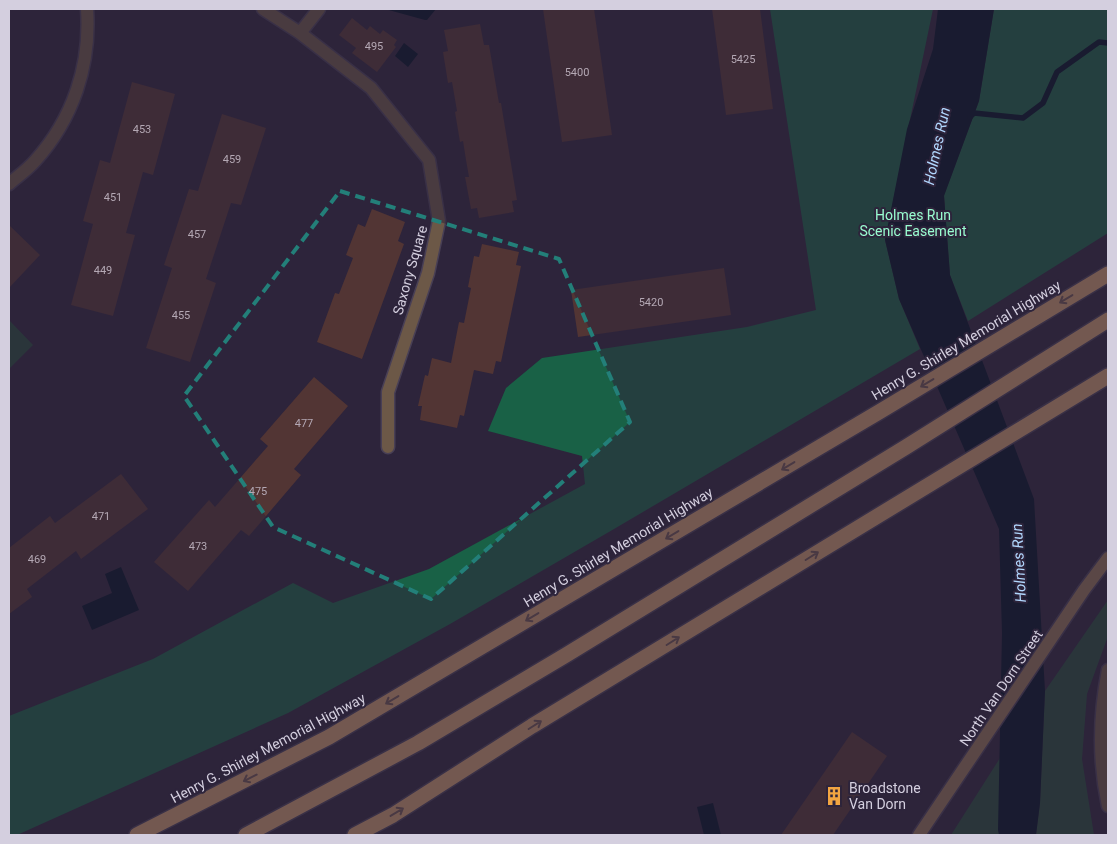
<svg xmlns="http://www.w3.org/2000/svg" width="1117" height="844" viewBox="0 0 1117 844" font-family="Roboto,sans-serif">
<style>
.green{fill:#264b3b}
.forest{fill:#196146}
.water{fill:#001124}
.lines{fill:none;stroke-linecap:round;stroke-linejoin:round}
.stream{stroke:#001124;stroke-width:5.5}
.building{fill:#523534}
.minor-casing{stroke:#483f55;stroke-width:15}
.secondary-casing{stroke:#483f55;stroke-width:15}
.motorway-casing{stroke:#483f55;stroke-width:18}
.minor{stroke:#6c5847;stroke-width:12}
.secondary{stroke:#917256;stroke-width:12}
.motorway{stroke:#c8986c;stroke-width:15}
.oneway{stroke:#6b524f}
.marked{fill:none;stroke:#237f79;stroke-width:4;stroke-dasharray:10 6;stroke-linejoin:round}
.labels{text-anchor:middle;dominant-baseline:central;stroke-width:4;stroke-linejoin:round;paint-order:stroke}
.number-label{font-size:11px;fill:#b4a8b4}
.park-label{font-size:14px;fill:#99fcd0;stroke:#2d243b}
.street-label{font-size:14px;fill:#d4cfdf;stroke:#2d243b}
.poi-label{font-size:14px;fill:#d4cfdf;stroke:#2d243b;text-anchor:start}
.water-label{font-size:15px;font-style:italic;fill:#b1d7fe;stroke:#2d243b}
</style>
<rect width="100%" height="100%" fill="#2d243b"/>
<path class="green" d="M9,320L33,345L9,369Z
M1108,600V636L1087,694L1082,759L1094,835H1036L1040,803L1045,691Z
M1000,758L999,835H951Z"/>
<path class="forest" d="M770,9H933L885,240L899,299L920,349L614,529L450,624L288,713L17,835H9V716L153,659L293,583L333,603L429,569L585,484L582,456L488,431L506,388L542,358L747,327L816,310Z
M994,9H1108V233L968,321L950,275L944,195L979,101Z"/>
<path class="water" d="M385,9H436L427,20H425Z
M938,9H994L979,101L944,196L950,275L1034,499L1045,691L1040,803L1036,835H999L998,830L1002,633L999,529L899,299L885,240L907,129L933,49Z
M404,43L418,54L408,67L395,56Z
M121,567L139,610L92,630L82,606L112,593L105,574Z
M713,803L721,835H704L697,807Z"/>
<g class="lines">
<path class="stream" d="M970,117L974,113L1023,118L1043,103L1057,72L1099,42L1108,43"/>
</g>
<path class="building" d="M543,9H594L612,135L562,142Z
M712,9H760L773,109L726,115Z
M352,18L367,30L370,26L380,34L383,30L397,40L394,45L396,47L377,72L352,53L356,48L339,35Z
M480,24L484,45H489L499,103H501L517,200L512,201L514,212L479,218L477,208L471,209L465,177H469L466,160L463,141L460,142L455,112L457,111L452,82L448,83L443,52L448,51L444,30Z
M132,82L175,94L153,175L143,172L126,233L135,235L113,316L71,305L93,224L83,221L100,160L110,163Z
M222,114L266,128L241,205L231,203L206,279L216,283L190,362L146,348L172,268L164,265L189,189L198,191Z
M372,209L405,222L398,241L404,244L362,359L317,342L335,293L339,294L353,258L346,255L358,224L365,227Z
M9,225L40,255L9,288Z
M482,244L519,252L516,265L521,266L501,362L496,361L493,374L474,370L464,416L460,415L457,428L420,420L422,406H418L425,375L428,376L432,358L451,363L459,322L464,323L471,288L468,287L474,256L479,257Z
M724,268L731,315L578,337L571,290Z
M314,377L348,406L294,469L301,475L249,536L241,530L188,591L154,562L209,500L215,507L268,446L260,439Z
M121,474L148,509L81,559L76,551L27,589L32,597L9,614V548L50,516L55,523Z
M852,732L887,756L833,835H781Z"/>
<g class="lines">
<g class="minor-casing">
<path id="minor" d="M263,9L300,33L371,88L429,160L439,221L428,273L388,392V447
M300,33L319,9
M9,184C17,177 27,170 35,161C73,119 91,65 87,9
M1108,670C1099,716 1098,760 1108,806"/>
</g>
<g class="secondary-casing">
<path id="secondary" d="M919,835L1084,590L1108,558"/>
</g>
<g class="motorway-casing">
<path id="motorway" d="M137,835L329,737L879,412L1108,274
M246,835L418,743L566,655L906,447L1108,320
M355,835L393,815L532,726L1108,376"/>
</g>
<use href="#minor" class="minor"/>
<use href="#secondary" class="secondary"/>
<use href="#motorway" class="motorway"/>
</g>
<defs><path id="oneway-shaft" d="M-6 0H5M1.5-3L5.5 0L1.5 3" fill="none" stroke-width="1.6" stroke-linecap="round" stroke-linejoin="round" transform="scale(1.25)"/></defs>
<g class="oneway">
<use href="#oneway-shaft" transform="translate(1066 299) rotate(149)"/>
<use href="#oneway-shaft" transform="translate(927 383) rotate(149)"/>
<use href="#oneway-shaft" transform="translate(788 466) rotate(149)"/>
<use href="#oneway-shaft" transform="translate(672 535) rotate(149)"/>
<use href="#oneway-shaft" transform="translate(812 556) rotate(-32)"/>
<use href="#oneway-shaft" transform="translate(532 617) rotate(149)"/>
<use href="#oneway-shaft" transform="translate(673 641) rotate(-32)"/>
<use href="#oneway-shaft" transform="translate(392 700) rotate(149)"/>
<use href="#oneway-shaft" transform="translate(535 725) rotate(-32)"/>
<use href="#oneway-shaft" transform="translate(250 778) rotate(153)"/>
<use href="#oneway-shaft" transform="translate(397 812) rotate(-31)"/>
</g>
<path d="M0 0H1117V844H0ZM340,191L559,259L630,422L431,599L273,527L184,396Z" fill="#2d243b" fill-opacity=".55" fill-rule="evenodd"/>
<path class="marked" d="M340,191L559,259L630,422L431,599L273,527L184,396Z"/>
<defs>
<g id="building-bare" transform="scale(1.5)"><path d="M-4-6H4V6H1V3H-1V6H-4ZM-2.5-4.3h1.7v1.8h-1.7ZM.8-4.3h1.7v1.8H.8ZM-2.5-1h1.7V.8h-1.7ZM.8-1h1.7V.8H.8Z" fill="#f2a541" stroke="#2d243b" stroke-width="2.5" paint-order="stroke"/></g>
</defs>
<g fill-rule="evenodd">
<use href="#building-bare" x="834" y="796"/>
</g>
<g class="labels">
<g class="number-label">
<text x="374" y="46">495</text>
<text x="743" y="59">5425</text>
<text x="577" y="72">5400</text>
<text x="142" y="129">453</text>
<text x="232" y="159">459</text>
<text x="113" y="197">451</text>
<text x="197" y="234">457</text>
<text x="103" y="270">449</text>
<text x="651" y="302">5420</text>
<text x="181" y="315">455</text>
<text x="304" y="423">477</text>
<text x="258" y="491">475</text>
<text x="101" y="516">471</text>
<text x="198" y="546">473</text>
<text x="37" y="559">469</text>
</g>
<g class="park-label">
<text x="913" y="215">Holmes Run<tspan x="913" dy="16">Scenic Easement</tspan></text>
</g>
<g class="street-label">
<text transform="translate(410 270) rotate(-74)">Saxony Square</text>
<text transform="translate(966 340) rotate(-31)">Henry G. Shirley Memorial Highway</text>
<text transform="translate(618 547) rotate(-31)">Henry G. Shirley Memorial Highway</text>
<text transform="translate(1001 688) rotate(-56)">North Van Dorn Street</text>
<text transform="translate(268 748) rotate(-28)">Henry G. Shirley Memorial Highway</text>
</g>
<g class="poi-label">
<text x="849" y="788">Broadstone<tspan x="849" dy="16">Van Dorn</tspan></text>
</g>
<g class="water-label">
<text transform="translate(937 146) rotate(-78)">Holmes Run</text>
<text transform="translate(1019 563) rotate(-93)">Holmes Run</text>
</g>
</g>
<rect width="1117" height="844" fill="none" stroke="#d4cfdf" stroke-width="20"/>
</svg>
